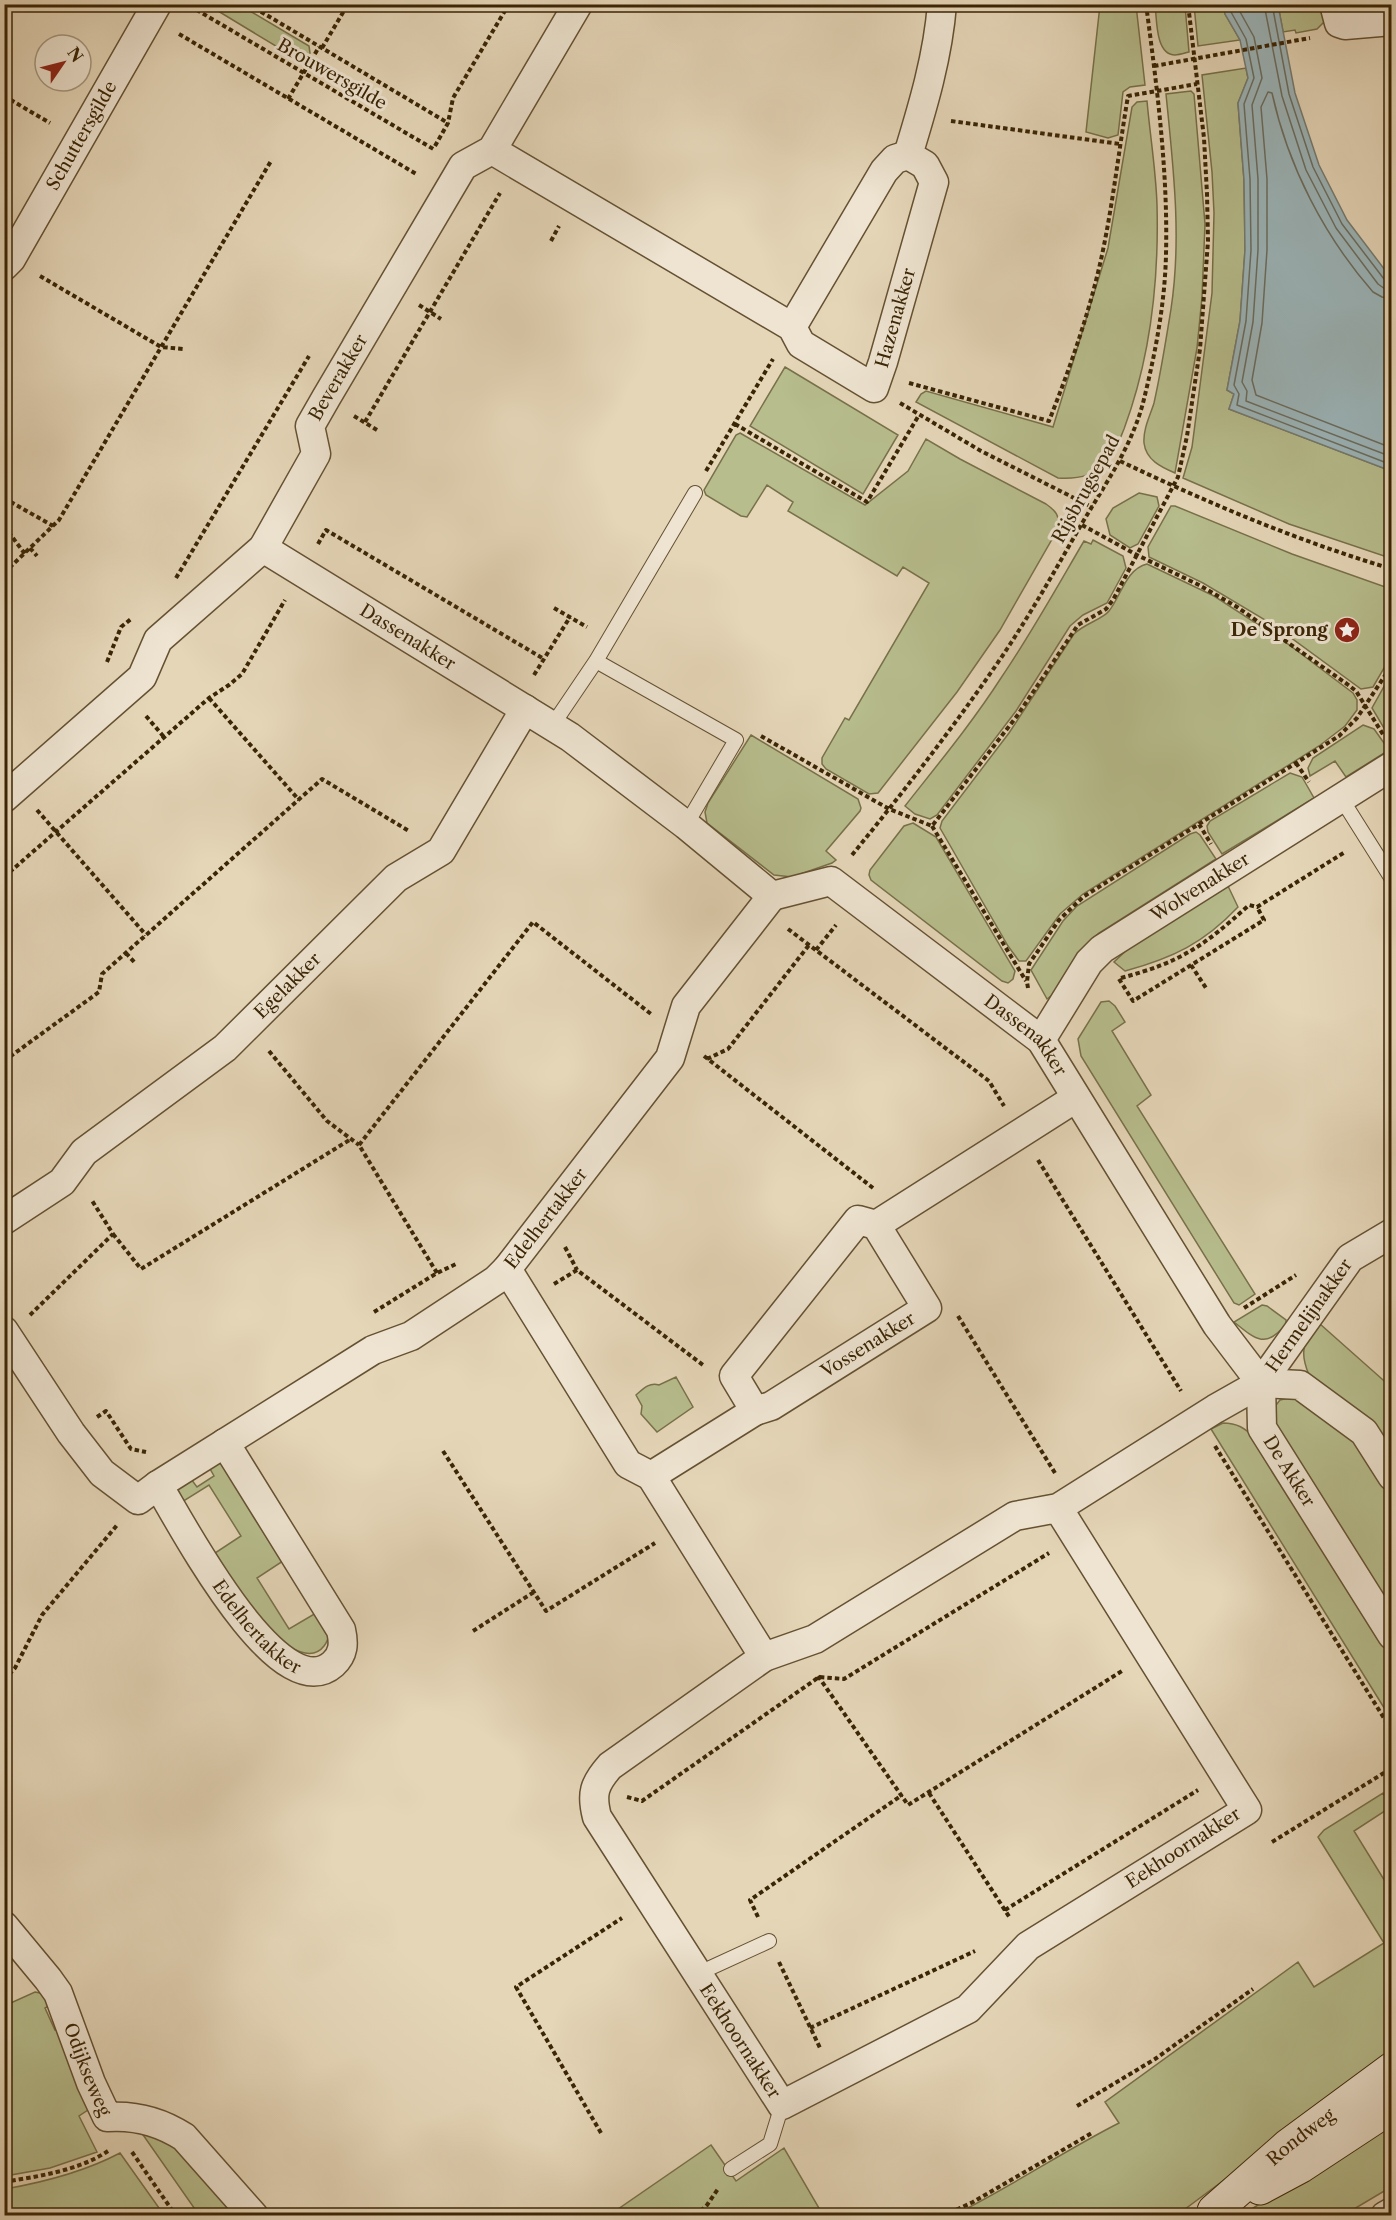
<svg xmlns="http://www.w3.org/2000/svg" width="1396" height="2220" viewBox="0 0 1396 2220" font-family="'Libre Caslon Text',serif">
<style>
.green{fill:#b7bd8d;stroke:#787149;stroke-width:1.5}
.water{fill:#9cb6bb;stroke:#757c72;stroke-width:1.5}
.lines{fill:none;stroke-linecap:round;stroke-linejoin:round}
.shore{stroke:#6b6e60;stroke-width:1.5}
.lane-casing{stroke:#655132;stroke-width:16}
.street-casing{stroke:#655132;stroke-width:31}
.secondary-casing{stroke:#3a2505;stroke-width:35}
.path{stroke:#3a2505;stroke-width:4;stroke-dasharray:4.5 3;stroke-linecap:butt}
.lane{stroke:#eee4d1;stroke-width:14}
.street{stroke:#eee4d1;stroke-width:28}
.secondary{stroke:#eee4d1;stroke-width:33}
.labels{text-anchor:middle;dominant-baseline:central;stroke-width:6;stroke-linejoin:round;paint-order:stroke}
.street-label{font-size:18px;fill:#3a2505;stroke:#eee4d1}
.poi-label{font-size:18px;font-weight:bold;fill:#3a2505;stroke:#eee4d1;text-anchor:end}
</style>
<rect width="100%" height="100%" fill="#e5d6b8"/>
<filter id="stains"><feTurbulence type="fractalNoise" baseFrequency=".00333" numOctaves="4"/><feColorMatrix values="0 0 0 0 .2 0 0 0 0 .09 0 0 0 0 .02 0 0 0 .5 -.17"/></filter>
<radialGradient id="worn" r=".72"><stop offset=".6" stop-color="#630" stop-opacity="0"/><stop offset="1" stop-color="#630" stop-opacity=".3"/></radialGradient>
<path class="green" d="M208,5H240L309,46L310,53L304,63Z
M1100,5H1136L1145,85L1130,87L1123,92L1118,135L1108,138L1086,132Z
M1155,5H1185L1189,52C1185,53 1179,55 1175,55C1155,55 1157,18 1155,5Z
M1194,5H1224L1225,14L1240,40L1198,46Z
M1278,5H1324V22L1317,29L1296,33L1295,30L1283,32Z
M1246,68L1248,78L1238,103L1244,180L1245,250L1240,321L1227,390L1234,394L1229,409L1391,471L1390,558L1289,524L1183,478L1192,447L1212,293L1214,213L1212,172L1202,75Z
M1191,91L1194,94L1205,224L1202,297L1197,348L1175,473C1161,467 1146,460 1144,443C1143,429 1150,416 1154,403C1161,372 1166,340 1171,309C1182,237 1173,165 1166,94Z
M1147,101C1150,135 1156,171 1157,205C1159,280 1150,359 1124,429C1119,441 1114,456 1105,465C1092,477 1073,479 1058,478L916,402L921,394L926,391L1053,427L1108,248L1132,107L1137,102Z
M785,367L898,435L863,494L750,426Z
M740,433L865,505L908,471L926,439L960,459L1046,504C1056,511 1059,515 1059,527L1000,630L957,692L878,793L869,794L826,769L822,764V758L845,718L849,720L929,583L903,567L897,576L788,511L793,502L767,485L747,517L741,516L706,495L704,490L736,435Z
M1139,493L1157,497L1159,506L1138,544L1130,548L1110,535L1106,519L1113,508Z
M1171,506H1175L1292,554L1391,589V656L1373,687L1361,689L1272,624L1203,583L1149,557L1148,547Z
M1093,540L1123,556L1126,568L1107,603L1083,615L1070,626L1016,711L937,815L930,819L915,814L905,806C938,764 972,723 1001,678C1031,634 1057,587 1084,541L1091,544Z
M1147,564L1214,596L1288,644L1353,693L1357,700V710L1345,726L1319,746L1083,894L1060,914L1026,961H1019L1008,946L940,828L942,821L1009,733L1074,634C1084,624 1103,619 1109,611C1121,596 1126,569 1147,564Z
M1391,674V740L1372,708Z
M1363,725L1374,729L1389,750L1346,777L1335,761L1310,776L1308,768L1313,758Z
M751,735L858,799L861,808L860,811L826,851L836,860L832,863L792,877L774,875L707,823L705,812L708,803Z
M1290,773L1302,777L1314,798L1222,854L1208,832L1207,826L1210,821Z
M913,823L936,837L1015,971L1013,979L1008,983L1002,981L871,880L869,875L870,870L904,826Z
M1196,832L1200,835L1216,859L1099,933L1092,939L1055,993L1047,999L1031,970L1063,921L1077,906L1190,834Z
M1228,886L1238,907C1204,943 1173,958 1125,971L1114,962L1132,945Z
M1109,1001L1115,1006L1125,1022L1112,1031L1151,1095L1137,1106L1255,1294L1239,1305L1234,1303L1081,1056L1078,1039L1101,1002Z
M1262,1305L1267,1306L1286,1320V1324C1266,1349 1256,1340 1234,1322Z
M1320,1324L1391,1387V1458L1309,1375C1299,1351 1303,1342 1320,1324Z
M676,1377L693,1407L657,1432L641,1414L642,1406L636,1395C643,1389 649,1382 659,1385Z
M1298,1396L1359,1443L1391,1494V1620L1272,1424L1273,1409L1280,1400Z
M1223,1423C1237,1423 1245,1428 1255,1438L1391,1648V1719L1211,1429Z
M221,1460L283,1561L257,1578L289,1629L316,1613C320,1618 327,1626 328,1633C329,1637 327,1642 324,1646C311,1663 289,1647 275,1637C250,1616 232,1581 215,1553L241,1536L209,1485L182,1502L174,1489L191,1479L197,1487L214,1476L209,1467Z
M1383,1793L1391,1807L1354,1831L1391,1891V2056L1177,2215L952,2216C1009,2188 1062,2152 1119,2123L1105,2102L1298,1962L1314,1987L1384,1943L1318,1837L1324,1830Z
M35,1992L45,1994L52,2004L45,2008L55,2030L63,2028L91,2108L79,2116L97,2152L50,2168L5,2176L4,2006Z
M1391,2118V2187L1344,2215L1241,2216Z
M141,2132L171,2140L241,2215H199Z
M711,2145L736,2181L784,2148L823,2215L608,2216Z
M120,2153L164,2215H5V2189C45,2182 84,2172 120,2153Z"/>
<path class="water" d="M1224,5H1278L1295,93L1319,165L1347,220L1391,278V471L1229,409L1234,394L1227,390L1240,321L1245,250L1244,180L1238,103L1248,78L1240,40L1225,14Z"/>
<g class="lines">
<path class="shore" d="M1230,4L1231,12L1246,39L1254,78L1244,104L1250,179L1251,250L1246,321L1234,385L1239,394L1237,405L1392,465
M1238,4L1239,10L1254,37L1262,78L1252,105L1258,179V250L1253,322L1242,382L1247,391L1246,401L1392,457
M1264,4L1282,96L1306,170L1336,228L1378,284L1385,289L1392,290
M1272,4L1289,94L1313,167L1342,224L1384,279L1392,282
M1392,299L1382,297L1373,292C1324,236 1288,166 1272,93L1268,92L1261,107L1267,179V250L1262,323L1252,380L1256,395L1392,448"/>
<g class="lane-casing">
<path id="lane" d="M596,661L736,740L686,825
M552,726L596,661L695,493
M1341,798L1392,879
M697,1974L769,1941
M731,2169L770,2144L782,2105"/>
</g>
<g class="street-casing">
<g id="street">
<path d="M1334,4L1339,23L1345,25L1392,21"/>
<path id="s1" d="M492,150L792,327L801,344L874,388L883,362L934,182L925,165L908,155C923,106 938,56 942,4"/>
<path id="s2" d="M4,266L11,259L157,4"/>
<path d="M792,327L884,171L895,159L908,155"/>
<path id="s3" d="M263,548L570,737L686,825L772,896"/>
<path id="s4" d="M4,798L142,677L158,640L263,548L316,454L310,426L326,398L463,166L492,150L578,4"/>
<path id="s5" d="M772,896L831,881L1041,1040L1217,1325L1261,1383"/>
<path id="s6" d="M1041,1040L1089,962L1102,949L1392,766"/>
<path id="s7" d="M4,1220L62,1182L84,1152L225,1048L396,878L441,851L525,709"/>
<path d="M876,1225L927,1308L771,1406L755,1411L734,1376L858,1220L876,1225L1076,1098"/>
<path d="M507,1269L628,1464L651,1476L764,1657"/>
<path id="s8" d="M4,1331L71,1433L102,1473L138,1500L158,1485L373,1350L411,1336L496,1280L507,1269L670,1058L686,1006L772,896"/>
<path id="s9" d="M1261,1383L1262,1428L1392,1635"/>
<path d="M1261,1383L1300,1385L1364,1432L1392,1476"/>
<path d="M651,1476L755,1411"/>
<path id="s10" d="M158,1485C179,1519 279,1712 333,1664C344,1654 344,1643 341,1630L225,1443"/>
<path id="s11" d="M1058,1508L1247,1810L1028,1946L968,2009L782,2105L597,1817C591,1794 594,1784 610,1766L764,1657L815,1639L1015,1516L1058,1508L1215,1409L1261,1383L1350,1258L1392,1233"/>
<path id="s12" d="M4,1926L48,1979L58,1993L91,2083L107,2117C134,2115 161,2122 184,2137L254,2216"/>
<path d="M1385,2216L1392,2212"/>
</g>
</g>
<g class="secondary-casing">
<g id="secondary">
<path d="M1260,2188L1301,2166L1392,2106"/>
<path id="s13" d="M1214,2211L1289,2145L1392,2069"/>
</g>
</g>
<path class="path" d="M248,4L448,123
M190,6L435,150
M179,34L418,175
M322,48L348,4
M1154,66L1310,38
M4,96L50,123
M288,99L319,47
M951,121L1120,144
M435,146L448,123L453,98L509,4
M551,241L559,226
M40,276L161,347L183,349
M419,305L441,319
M4,308L11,297
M909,383L1049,421C1070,368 1090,311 1102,255C1113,203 1119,149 1128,96L1197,84
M900,403L981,451L1092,507
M354,416L377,430
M365,422L500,193
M735,424L867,502L919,415
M1120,461C1208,503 1298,541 1392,569
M706,471L773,359
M4,498L53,526
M1082,525L1137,555L1199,585L1237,607L1347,684L1356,691L1384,736
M4,526L25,554
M318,544L326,530L544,659
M30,548L37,556
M4,573L59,520L271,161
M176,578L309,356
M554,608L587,627
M107,662L121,627L131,619
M534,675L570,617
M209,698L299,800
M146,716L164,737
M761,736L889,809L932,826L1017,716L1078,625L1106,609L1113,600L1178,477L1187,436L1200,349L1208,241L1207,194L1204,138L1188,4
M1296,763L1309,782
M37,810L146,935
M1199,824L1211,844
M932,826L1026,981
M852,855C905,790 956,724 1003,655C1031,613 1056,569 1081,525C1104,486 1131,448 1143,403C1155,355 1165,304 1166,254C1168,170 1157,88 1146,4
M4,877L209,698L229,685L242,674L285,600
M788,929L989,1081L1004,1106
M816,950L836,925
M126,953L136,964
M1191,965L1206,988
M1121,978C1181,962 1204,946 1249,905L1257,907L1345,852
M1119,979L1133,1001L1264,920L1257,907
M1028,988L1027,982L1029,964L1059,920L1083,897L1339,736L1357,718L1392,665
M269,1051L327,1121L359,1145
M704,1056L873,1188
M707,1059L728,1049L809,945
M4,1061L99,992L102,974L322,779L409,831
M1038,1160L1181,1391
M113,1234L141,1269L351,1139
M565,1247L577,1270
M437,1273L359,1145L533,922L651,1014
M554,1284L577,1270L703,1365
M1244,1308L1296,1275
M374,1312L437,1273L456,1264
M30,1315L113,1234L91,1199
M958,1316L1055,1473
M97,1417L106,1411L131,1449L146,1452
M1215,1446L1392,1731
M443,1451L546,1611L655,1543
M473,1631L534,1592
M818,1676L908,1805L1122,1671
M4,1680L15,1668L42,1615L118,1524
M929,1793L1010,1918
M627,1797L642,1801L819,1677L844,1679L1049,1553
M1272,1842L1392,1768
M1005,1910L1198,1790
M758,1917L750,1900L902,1795
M779,1962L821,2050
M810,2028L975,1951
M1077,2106L1155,2059L1253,1989
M601,2133L516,1987L622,1918
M132,2152L176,2216
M4,2182C39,2176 78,2171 108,2151
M695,2216L707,2205L718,2189
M943,2216L973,2202L1092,2133"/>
<use href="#lane" class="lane"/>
<use href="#street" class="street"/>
<use href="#secondary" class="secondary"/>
</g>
<defs>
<g id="sight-disc" transform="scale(1.35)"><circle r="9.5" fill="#8f2418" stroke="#eee4d1"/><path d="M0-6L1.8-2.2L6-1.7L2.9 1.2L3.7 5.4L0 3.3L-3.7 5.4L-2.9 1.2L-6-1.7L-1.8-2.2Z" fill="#fff"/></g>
</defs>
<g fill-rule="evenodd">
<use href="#sight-disc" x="1347" y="630"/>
</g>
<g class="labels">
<g class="street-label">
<text transform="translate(332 74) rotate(30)">Brouwersgilde</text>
<text stroke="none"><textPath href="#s2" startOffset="152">Schuttersgilde</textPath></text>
<text stroke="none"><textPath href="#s1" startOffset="526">Hazenakker</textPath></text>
<text stroke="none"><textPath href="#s4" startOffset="556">Beverakker</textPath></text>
<text transform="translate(1086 489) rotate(-61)">Rijsbrugsepad</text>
<text stroke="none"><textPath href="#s3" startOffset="170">Dassenakker</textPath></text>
<text stroke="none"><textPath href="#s6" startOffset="226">Wolvenakker</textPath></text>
<text stroke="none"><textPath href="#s7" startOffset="370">Egelakker</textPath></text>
<text stroke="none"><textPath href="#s5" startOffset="310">Dassenakker</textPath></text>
<text stroke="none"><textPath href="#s8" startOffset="718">Edelhertakker</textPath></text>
<text stroke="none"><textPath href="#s11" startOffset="2151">Hermelijnakker</textPath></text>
<text transform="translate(868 1345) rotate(-32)">Vossenakker</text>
<text stroke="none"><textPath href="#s9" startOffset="96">De Akker</textPath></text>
<text stroke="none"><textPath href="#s10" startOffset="174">Edelhertakker</textPath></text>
<text transform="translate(1183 1848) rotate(-33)">Eekhoornakker</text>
<text transform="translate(740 2041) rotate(57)">Eekhoornakker</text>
<text stroke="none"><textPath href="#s12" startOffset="168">Odijkseweg</textPath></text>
<text stroke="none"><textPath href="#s13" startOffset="114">Rondweg</textPath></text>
</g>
<g class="poi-label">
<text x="1328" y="630">De Sprong</text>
</g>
</g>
<rect width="1396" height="2220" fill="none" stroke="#e5d6b8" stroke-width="24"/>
<rect x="6" y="6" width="1384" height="2208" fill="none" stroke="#3a2505" stroke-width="3"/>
<rect x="12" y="12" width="1372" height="2196" fill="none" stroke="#3a2505" stroke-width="1.5"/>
<g transform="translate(63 63) rotate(55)"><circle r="28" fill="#eee4d1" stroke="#a6987f" stroke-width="1.5"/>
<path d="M0-4.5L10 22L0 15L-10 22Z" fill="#8f2418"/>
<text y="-9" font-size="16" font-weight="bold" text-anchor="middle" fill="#3a2505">N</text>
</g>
<rect width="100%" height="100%" filter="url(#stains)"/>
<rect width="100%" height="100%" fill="url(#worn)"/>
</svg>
